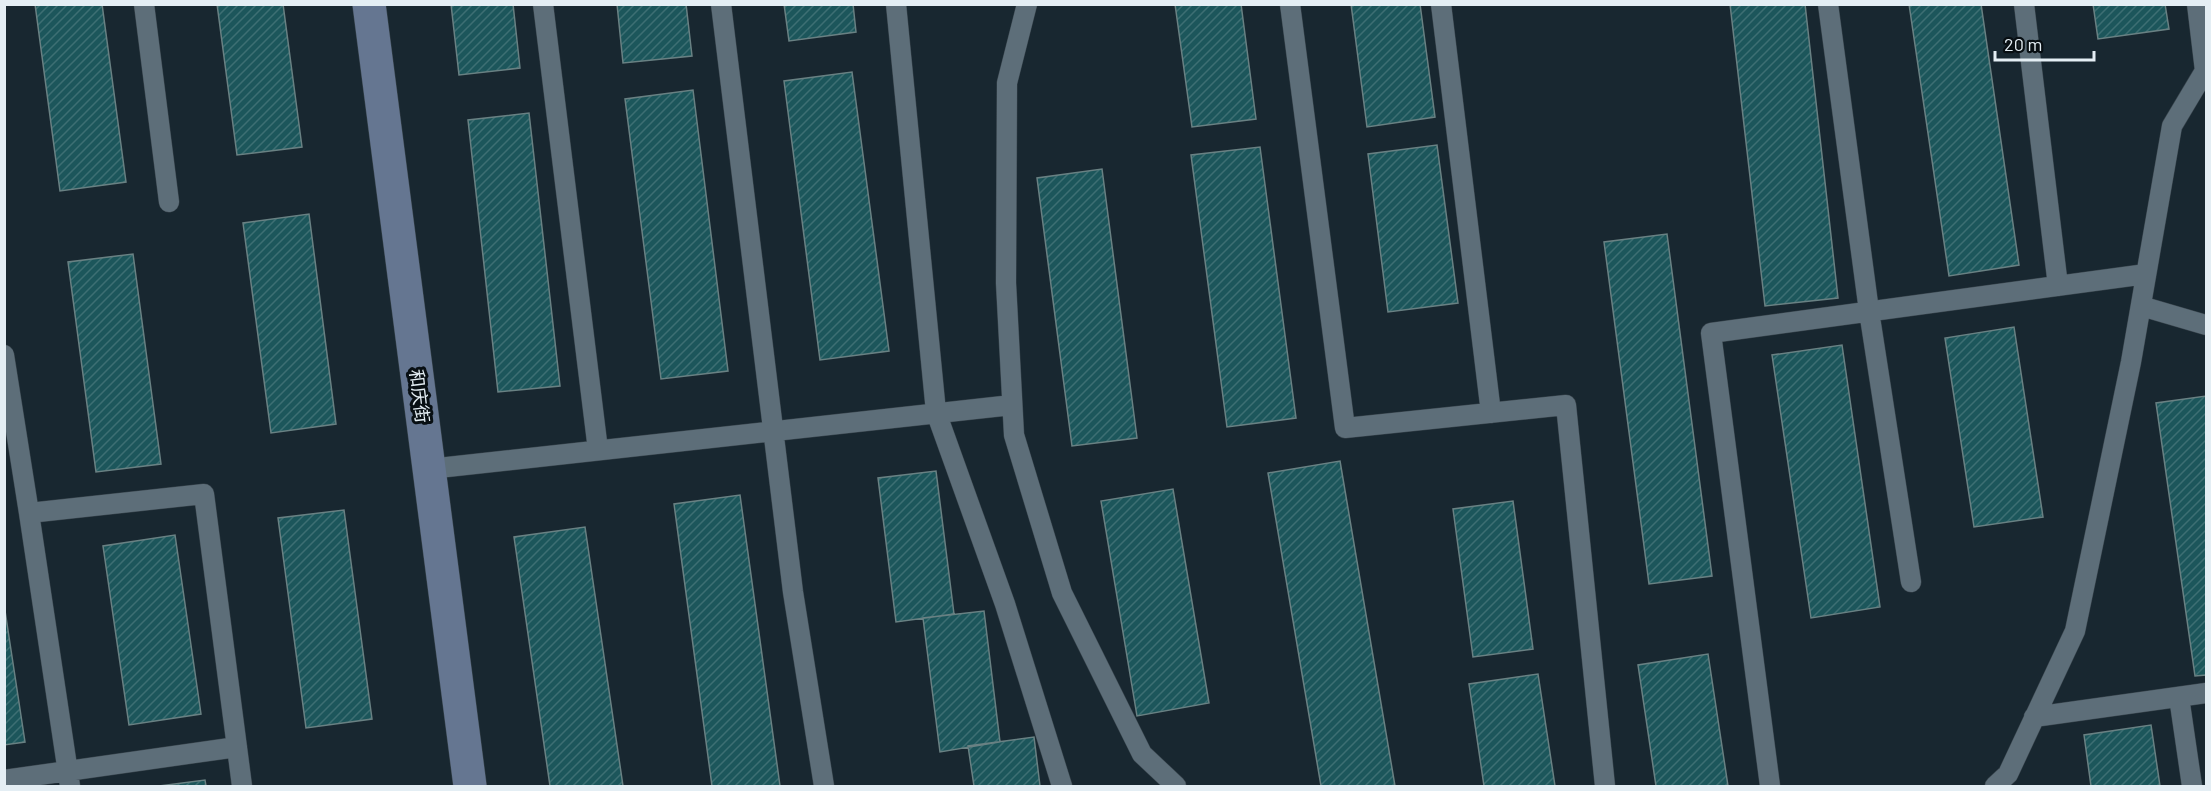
<svg xmlns="http://www.w3.org/2000/svg" width="2211" height="791" viewBox="0 0 2211 791" font-family="Barlow,'Noto Sans SC',sans-serif">
<style>
.building{fill:url(#building-hatch);stroke:#698183;stroke-width:1.5}
.lines{fill:none;stroke-linecap:round;stroke-linejoin:round}
.lane-casing{stroke:#39454d;stroke-width:21}
.secondary-casing{stroke:#39454d;stroke-width:34}
.lane{stroke:#5d6e79;stroke-width:20}
.secondary{stroke:#657691;stroke-width:33}
.labels{text-anchor:middle;dominant-baseline:central;stroke-width:6;stroke-linejoin:round;paint-order:stroke}
.street-label{font-size:18px;fill:#e4eef4;stroke:#080f13}
</style>
<defs>
<pattern id="building-hatch" width="6" height="6" patternUnits="userSpaceOnUse" patternTransform="scale(1.5)"><rect width="6" height="6" fill="#1c565b"/><path d="M-1 1l2-2M0 6l6-6M5 7l2-2" fill="none" stroke="#3d6f73"/></pattern>
</defs>
<rect width="100%" height="100%" fill="#182730"/>
<path class="building" d="M35,4H102L126,182L60,191Z
M217,4H283L302,147L237,155Z
M451,4H513L520,68L459,75Z
M617,4H686L692,56L623,63Z
M784,4H853L856,32L789,41Z
M1175,4H1241L1256,119L1192,127Z
M1351,4H1420L1435,117L1367,127Z
M1730,4H1805L1838,298L1765,306Z
M1909,4H1981L2019,265L1949,276Z
M2093,4H2165L2169,29L2098,39Z
M852,72L889,351L820,360L784,81Z
M693,90L728,371L661,379L625,99Z
M529,113L560,386L498,392L468,120Z
M1437,145L1458,303L1388,312L1368,154Z
M1260,147L1296,418L1227,427L1191,155Z
M1102,169L1137,438L1072,446L1037,178Z
M309,214L336,424L271,433L243,223Z
M1667,234L1712,576L1649,584L1604,242Z
M133,254L161,464L96,472L68,262Z
M2014,327L2043,517L1974,527L1945,338Z
M1842,345L1880,607L1811,618L1772,355Z
M2206,396V675L2195,676L2156,403Z
M1340,461L1395,786H1321L1268,473Z
M936,471L954,614L896,622L878,478Z
M1173,489L1209,703L1137,716L1101,501Z
M740,495L780,786H712L674,504Z
M1513,501L1533,649L1473,657L1453,509Z
M344,510L372,719L306,728L278,518Z
M585,527L623,786H550L514,537Z
M175,535L201,714L129,725L103,546Z
M4,604L25,742L4,745Z
M984,611L1000,742L940,752L923,618Z
M1708,654L1728,786H1656L1638,665Z
M1538,674L1555,786H1484L1469,684Z
M2151,725L2160,786H2091L2084,735Z
M1034,737L1040,786H974L968,746Z
M205,780L206,786H159Z"/>
<g class="lines">
<g class="lane-casing">
<path id="lane" d="M144,4L169,202
M543,4L598,450
M721,4L793,592L824,786
M896,4L936,412L1005,604L1062,786
M1027,4L1007,83L1006,283L1014,435L1062,593L1142,754L1176,786
M1290,4L1345,428L1566,405L1605,786
M1441,4L1491,413
M1828,4L1869,311L1911,582
M2024,4L2058,286
M2197,4L2205,71
M2141,306L2206,325
M4,355L29,513L204,494L242,786
M429,469L1012,405
M29,513L70,786
M2179,697L2192,786
M2034,717L2206,693
M4,780L237,747
M1770,786L1711,333L2146,274
M1995,786L2008,774L2075,631L2131,362L2172,126L2206,69"/>
</g>
<g class="secondary-casing">
<path id="secondary" d="M369,4L470,786"/>
</g>
<use href="#lane" class="lane"/>
<use href="#secondary" class="secondary"/>
</g>
<g class="labels">
<g class="street-label">
<text transform="translate(420 396) rotate(83)">和庆街</text>
</g>
</g>
<rect width="2211" height="791" fill="none" stroke="#e4eef4" stroke-width="12"/>
<path d="M1995 51v9h99v-9" fill="none" stroke="#e4eef4" stroke-width="3"/>
<text x="2004" y="51" font-size="18" fill="#e4eef4" stroke="#080f13" stroke-width="4.5" paint-order="stroke">20 m</text>
</svg>
